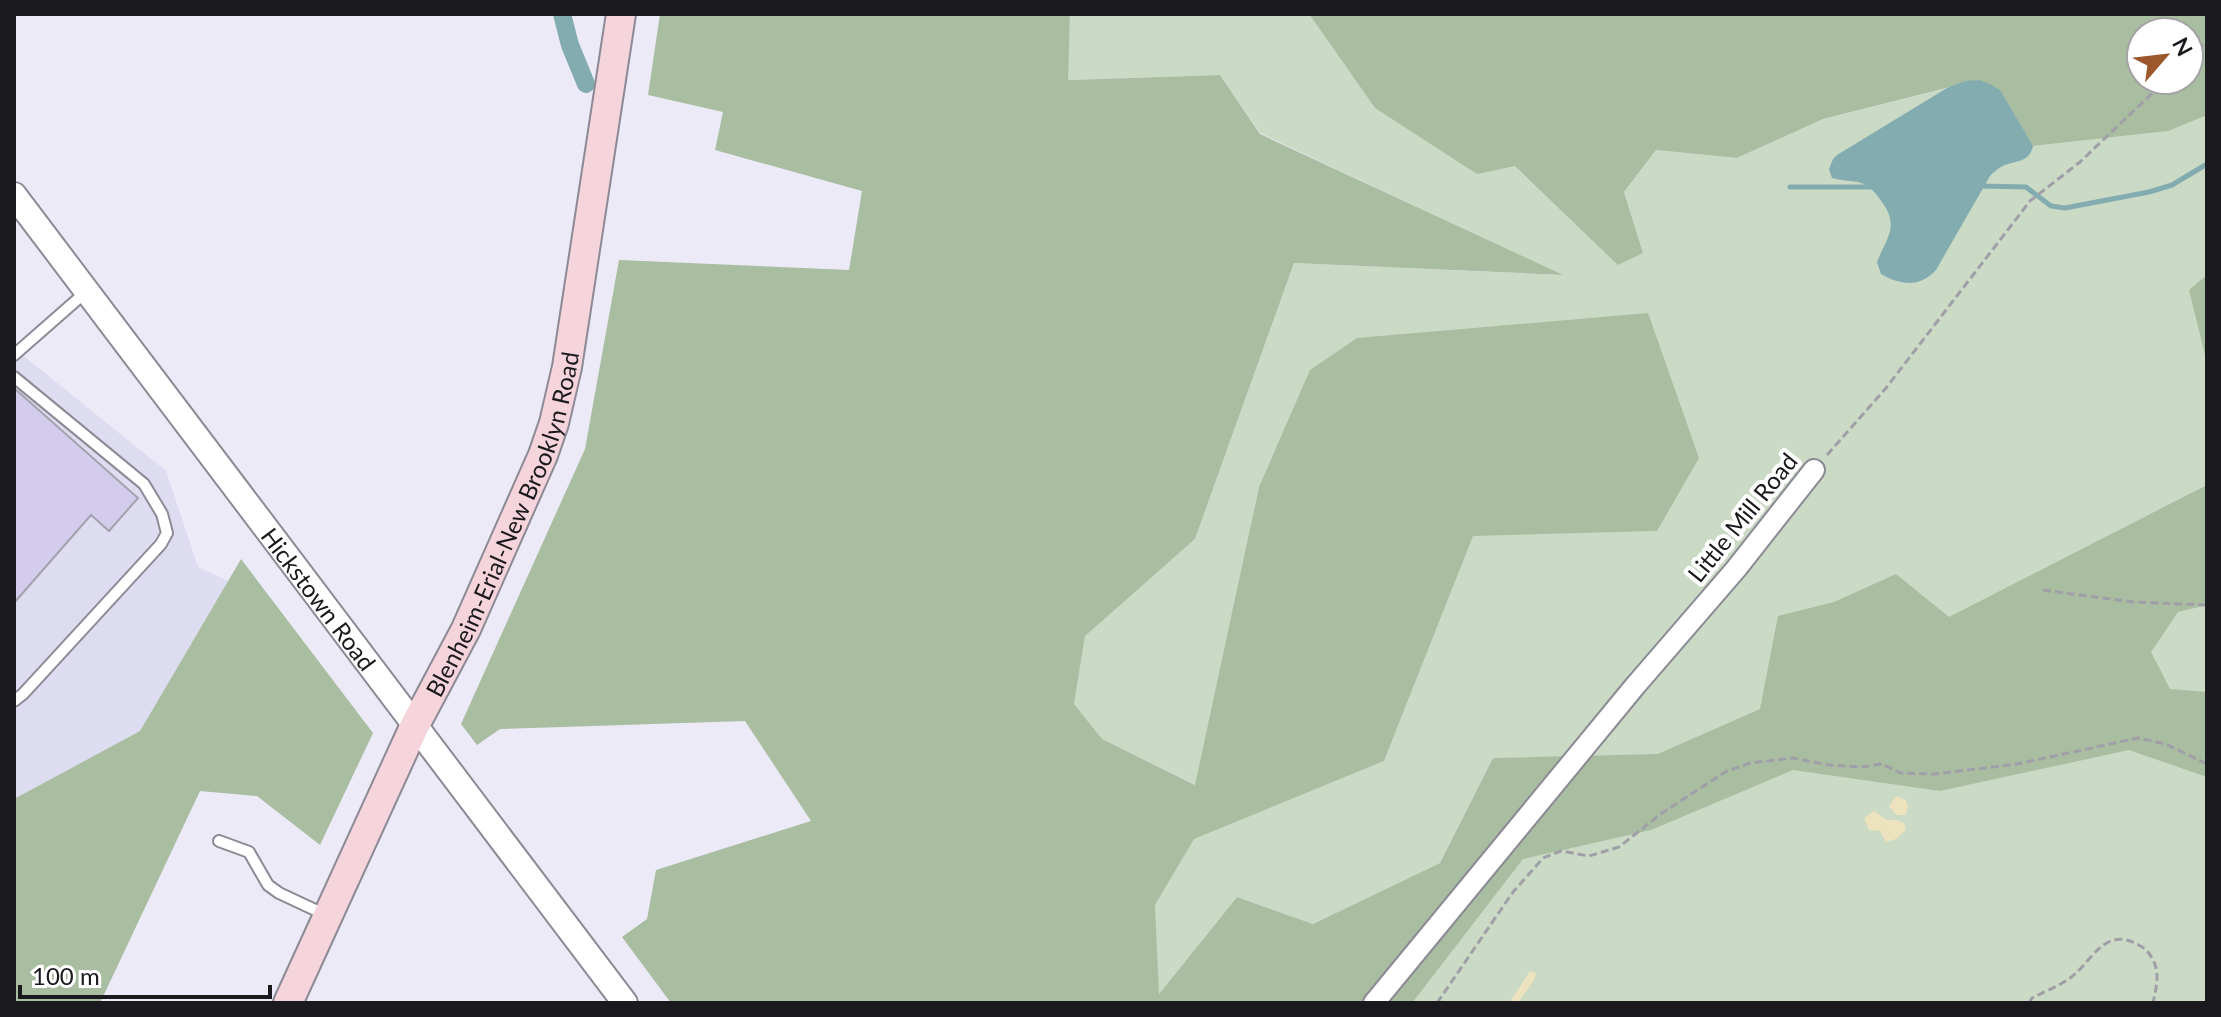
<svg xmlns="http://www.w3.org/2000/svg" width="2221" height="1017" viewBox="0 0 2221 1017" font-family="Lato,sans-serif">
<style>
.built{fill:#dedcf0}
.green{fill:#cadac5}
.forest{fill:#a9bda1;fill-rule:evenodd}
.sand{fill:#ece2bd}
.water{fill:#83acb1}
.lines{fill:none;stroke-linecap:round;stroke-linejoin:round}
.stream{stroke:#83acb1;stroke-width:5}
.canal{stroke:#83acb1;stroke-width:18}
.building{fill:#d4ccec;stroke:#a4a2ad;stroke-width:2}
.service-casing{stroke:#8b8a95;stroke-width:14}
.minor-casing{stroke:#8b8a95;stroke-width:24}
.tertiary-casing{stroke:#8b8a95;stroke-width:28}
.secondary-casing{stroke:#8b8a95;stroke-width:32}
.path{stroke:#a09fa8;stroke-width:3;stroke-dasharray:8 4;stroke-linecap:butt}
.service{stroke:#fff;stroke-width:10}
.minor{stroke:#fff;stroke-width:20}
.tertiary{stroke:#fff;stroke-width:24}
.secondary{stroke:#f6d4dc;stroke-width:28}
.labels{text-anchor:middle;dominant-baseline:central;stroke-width:8;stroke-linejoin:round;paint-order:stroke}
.street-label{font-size:24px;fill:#1a1a1e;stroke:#fff}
</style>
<rect width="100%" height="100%" fill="#ebeaf6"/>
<path class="built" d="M14,348L166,471L198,567L228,581L140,731L14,799Z"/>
<path class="green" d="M1070,14H1309L1375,108L1515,165L1618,264L1643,253L1624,192L1656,150L1737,158L1823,119L1979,80L2033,146L2158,132L2207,82V1003H1361L1573,757L1493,758L1440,863L1313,924L1237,897L1158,995L1155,905L1194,838L1384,761L1473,535L1657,531L1259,487L1196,785L1101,739L1074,704L1085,635L1195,539L1294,263L1561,275L1260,133L1220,75L1067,80Z"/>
<path class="forest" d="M660,14H1070L1068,80L1220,75L1260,134L1563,275L1294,263L1195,539L1085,636L1074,704L1102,739L1195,785L1259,487L1310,370L1357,338L1648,313L1699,458L1657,531L1473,536L1384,761L1194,839L1155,905L1159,994L1237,897L1313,924L1440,863L1493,758L1658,754L1760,709L1778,616L1834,602L1896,574L1949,617L2207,485V605L2178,612L2151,652L2170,689L2207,692V777L2129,750L1940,791L1793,770L1651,830L1523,859L1412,1003H671L622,937L647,919L656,870L811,821L745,721L500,729L477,745L461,724L585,449L619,260L849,270L862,191L715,150L723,112L648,95Z
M1309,14H2207V115L2168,131L2033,146L1978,80L1823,119L1737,158L1656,150L1624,192L1643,253L1618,265L1515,166L1477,174L1375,108ZM2141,32H2189V80H2141Z
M2207,275V363L2189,290Z
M241,559L373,733L320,845L257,796L200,791L100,1003H14V799L140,731Z"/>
<path class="sand" d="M1896,796L1906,800L1908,807L1906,815H1896L1889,806Z
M1874,811L1887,820H1897L1904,823L1906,830L1896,839L1886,842L1880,831L1869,830L1864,818Z
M1530,971L1536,973L1534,980L1518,1003H1509Z"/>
<path class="water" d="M1979,80L1990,84L2000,90L2033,146C2029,164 2014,160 2001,167C1997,169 1993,173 1990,176L1936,270C1920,288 1900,285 1881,274L1877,262C1886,238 1900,227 1882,202C1877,195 1872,188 1864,184C1854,180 1842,181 1832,178L1829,169L1833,159L1837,155L1947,88L1965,81Z"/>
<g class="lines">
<path class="stream" d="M1979,186L2026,187L2051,206L2065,208L2149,192L2172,185L2207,164
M1790,187H1873"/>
<path class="canal" d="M562,14L570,45L586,84"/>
</g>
<path class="building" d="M14,388L138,498L109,531L91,515L14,603Z"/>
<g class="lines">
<g class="service-casing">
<path id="service" d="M14,355L87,291
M14,377L144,484L162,514L167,533L161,544L23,694L14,701
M219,841L249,852L268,885L279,893L326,915"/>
</g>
<g class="minor-casing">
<path id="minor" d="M1374,1003L1635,686L1736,569L1814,470"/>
</g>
<g class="tertiary-casing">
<g id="tertiary">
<path id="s1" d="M14,195L625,1003"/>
</g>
</g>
<g class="secondary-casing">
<g id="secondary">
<path id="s2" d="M288,1003L415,725L466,629L543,455L554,423L567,367L621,14"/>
</g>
</g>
<path class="path" d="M2189,58L2207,41
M1827,455L1886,388L2030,201L2080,162L2166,80
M2043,590L2133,602L2207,605
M1437,1003L1513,892L1543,858L1561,851L1589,856L1619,847L1662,813L1725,772L1750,763L1793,758L1829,765L1861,767L1882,764L1901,773L1935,774L2017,764L2138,738L2166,744L2207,764
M2029,1003L2032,998C2046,991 2064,984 2075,974C2092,959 2104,932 2130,941C2135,943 2142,946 2146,950C2162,967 2157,984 2153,1003"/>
<use href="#service" class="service"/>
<use href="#minor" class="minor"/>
<use href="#tertiary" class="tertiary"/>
<use href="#secondary" class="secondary"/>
</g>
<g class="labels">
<g class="street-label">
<text transform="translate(1742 517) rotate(-51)">Little Mill Road</text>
<text stroke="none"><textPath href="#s2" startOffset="526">Blenheim-Erial-New Brooklyn Road</textPath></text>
<text stroke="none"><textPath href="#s1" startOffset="506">Hickstown Road</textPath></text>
</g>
</g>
<rect width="2221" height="1017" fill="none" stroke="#1a1a1e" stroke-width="32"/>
<g transform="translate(2165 56) rotate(62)"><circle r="38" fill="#ffffff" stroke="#a3a3a5" stroke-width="2"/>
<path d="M0-6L14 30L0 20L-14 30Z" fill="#9d572d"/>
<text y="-12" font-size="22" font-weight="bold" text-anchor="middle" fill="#1a1a1e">N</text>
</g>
<path d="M20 985v12h250v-12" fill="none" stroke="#1a1a1e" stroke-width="4"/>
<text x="32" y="985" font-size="24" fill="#1a1a1e" stroke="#ffffff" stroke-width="6" paint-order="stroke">100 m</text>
</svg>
